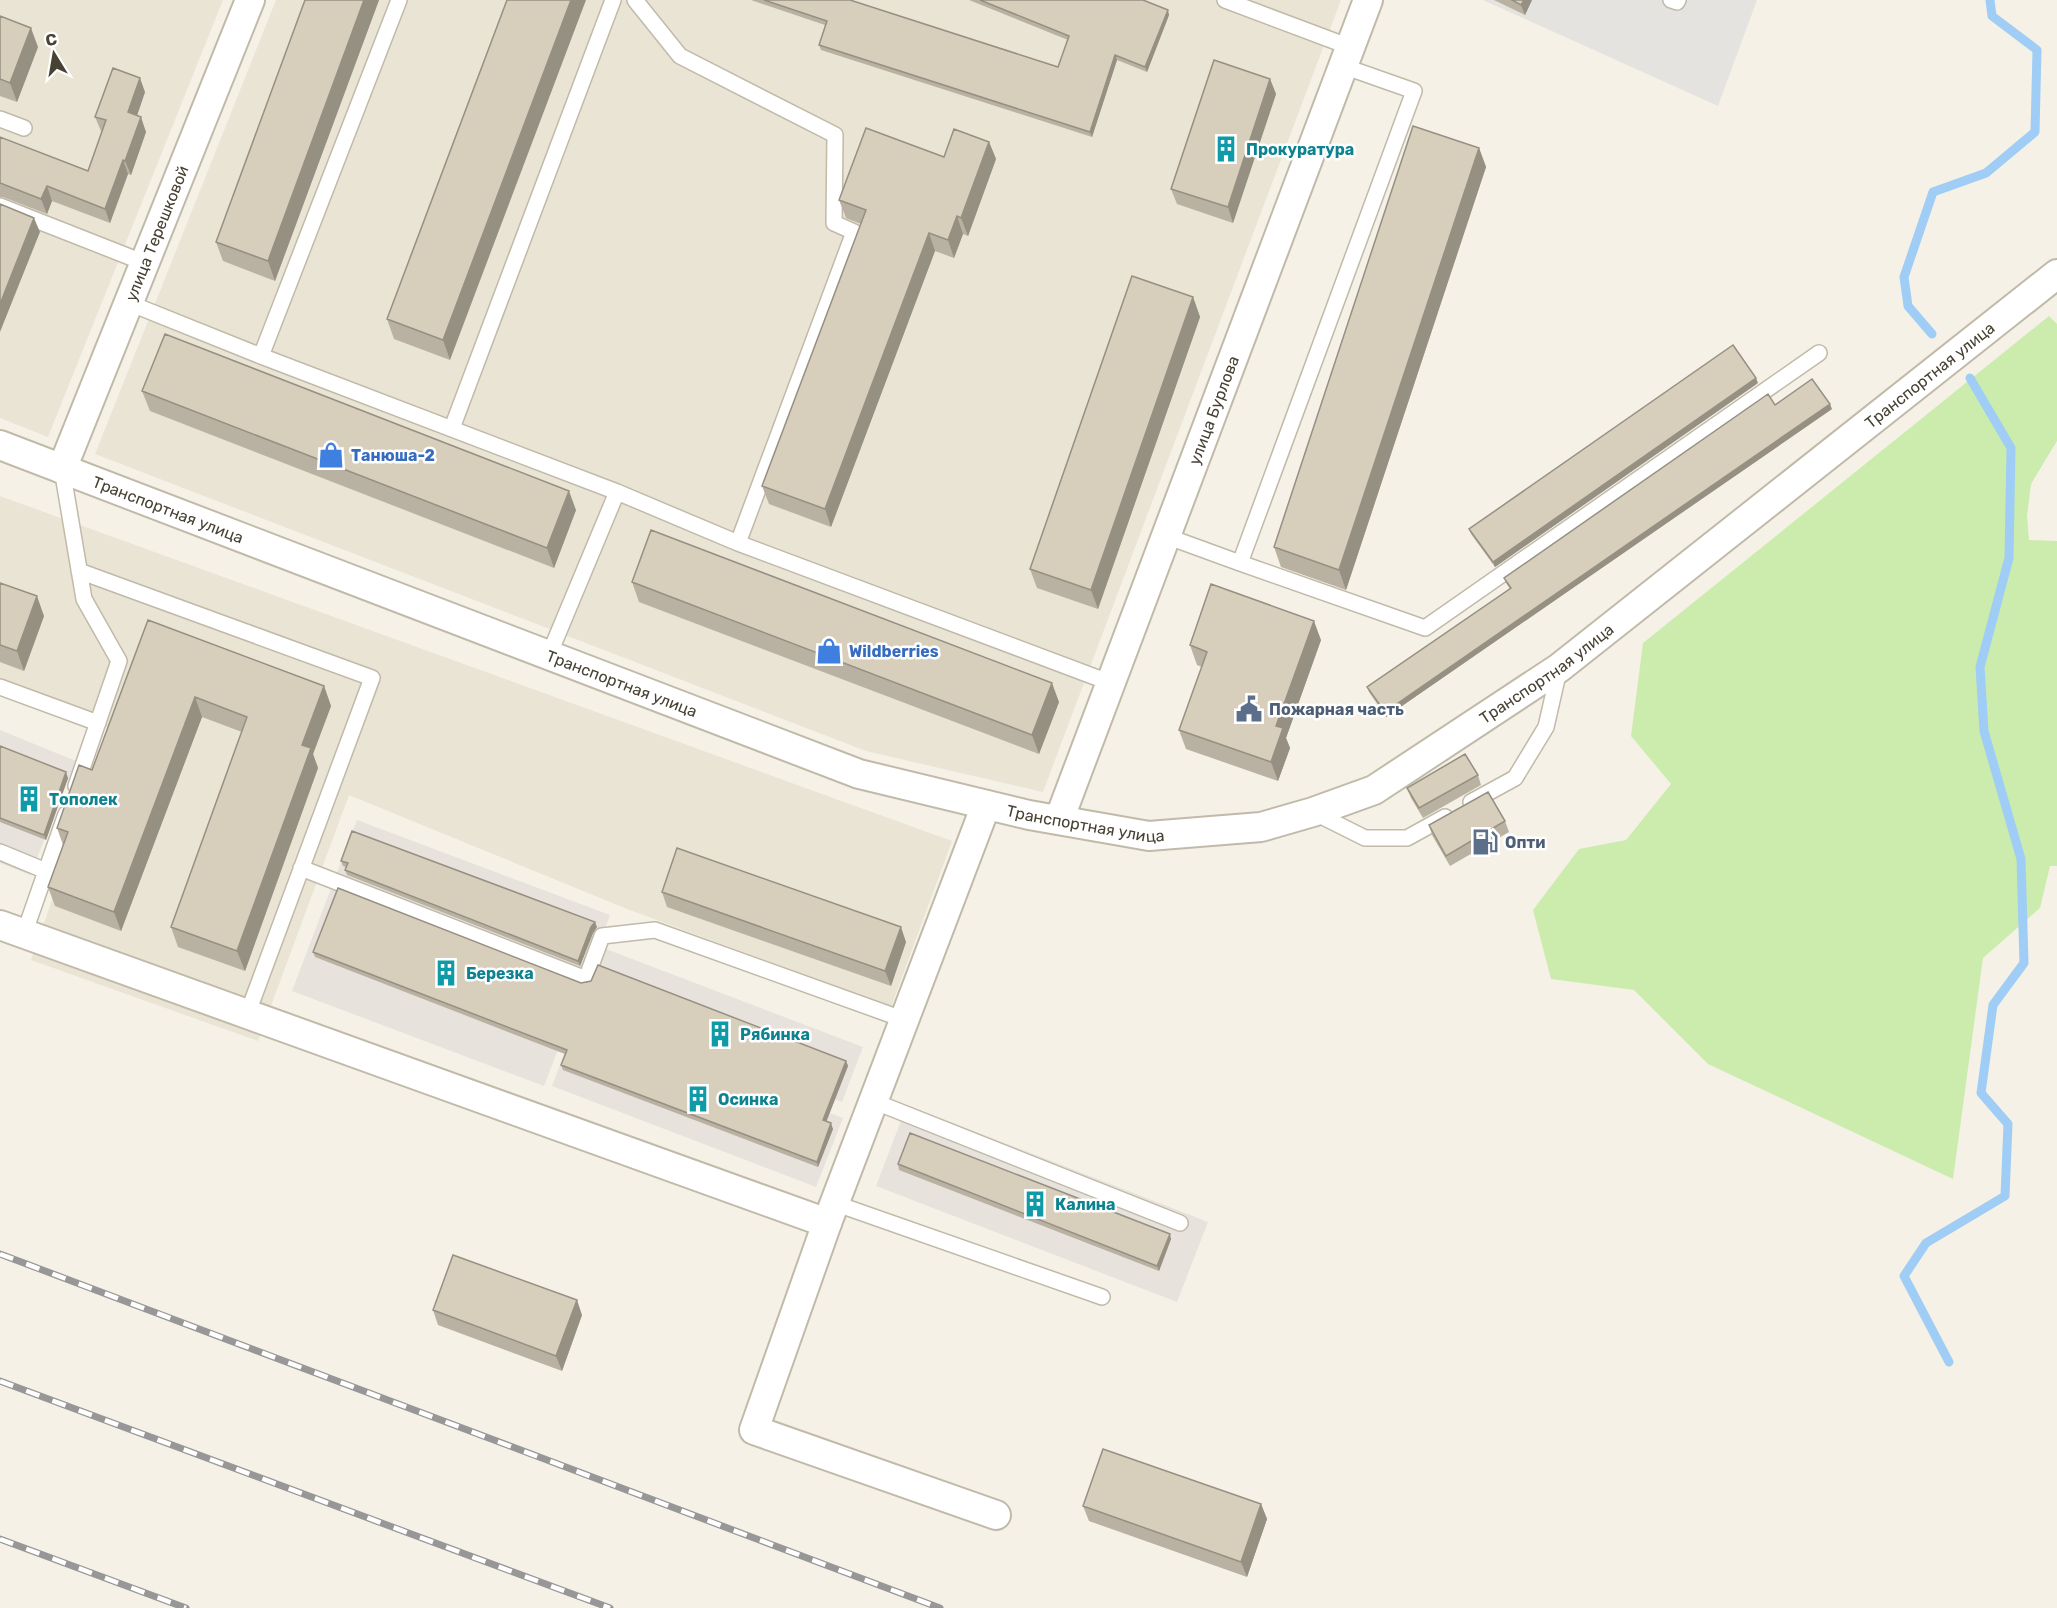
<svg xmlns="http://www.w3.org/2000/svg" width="2057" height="1608" viewBox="0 0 2057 1608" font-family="Rubik,sans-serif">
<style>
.residential{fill:#e9e4d4}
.industrial{fill:#e7e2dc}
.green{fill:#cbecad}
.parking{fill:#e5e3df}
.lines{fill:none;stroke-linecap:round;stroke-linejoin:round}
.stream{stroke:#9fcdf5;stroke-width:9}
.service-casing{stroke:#c1baa9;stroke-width:18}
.minor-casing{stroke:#c1baa9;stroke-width:32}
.service{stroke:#fff;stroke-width:15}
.minor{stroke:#fff;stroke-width:28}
.rail-casing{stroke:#979797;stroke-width:7}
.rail{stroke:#fff;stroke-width:4.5;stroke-dasharray:14;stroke-linecap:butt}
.wall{fill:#b9b1a1}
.shaded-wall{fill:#969083}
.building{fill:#d7cebb;stroke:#969083;stroke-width:1.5}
.labels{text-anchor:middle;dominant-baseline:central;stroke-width:5;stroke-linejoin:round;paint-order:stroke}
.culture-label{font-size:16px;font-weight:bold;fill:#0d838f;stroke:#fff;text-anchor:start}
.street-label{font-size:16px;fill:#484235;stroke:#fff}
.shop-label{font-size:16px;font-weight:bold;fill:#366cbe;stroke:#fff;text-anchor:start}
.service-label{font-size:16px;font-weight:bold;fill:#4e5e75;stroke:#fff;text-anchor:start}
</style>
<rect width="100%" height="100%" fill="#f5f1e7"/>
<path class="residential" d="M0,0H223L48,437L0,418Z
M276,0H1341L1043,792L866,751L95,454Z
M0,496L952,841L891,1007L627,909L349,795L258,1041L31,960L112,729L0,688Z"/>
<path class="industrial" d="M0,730L76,761L30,875L0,863Z
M357,820L610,915L544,1086L292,991Z
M606,949L863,1047L842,1102L585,1004Z
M578,1017L843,1118L816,1187L552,1086Z
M907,1105L1208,1222L1177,1302L876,1186Z"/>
<path class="green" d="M2049,316L2057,324V441L2031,484L2027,516L2029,540L2057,541V866H2050L2040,908L1983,958L1953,1179L1708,1064L1634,990L1551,979L1533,910L1579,849L1626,840L1671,784L1631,736L1643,643Z"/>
<path class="parking" d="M1483,0H1757L1718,106Z"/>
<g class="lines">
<path class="stream" d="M1932,334L1908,306L1904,277L1933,192L1986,173L2035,132L2037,50L1992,16L1990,0
M1949,1362L1904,1276L1926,1243L2005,1196L2008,1124L1981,1093L1993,1005L2024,963L2021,859L1984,731L1980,667L2009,558L2011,448L1970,378"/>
<g class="service-casing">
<path id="service" d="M635,0L680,56L835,135L834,223L854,232L738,543
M1225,0L1350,47
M1671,0L1677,2L1678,0
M0,119L24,128
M0,206L145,263
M129,303L261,356L399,0
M261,356L617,492L738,543L1111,683
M452,428L613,0
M62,469L84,599L119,661L76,786
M1166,536L1240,563L1414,91L1343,66
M1240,563L1425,628L1819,353
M79,571L372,678L247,1015
M549,655L617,492
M0,687L98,723
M1471,802L1515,778L1546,727L1559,670
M1313,812L1365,838H1407L1445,817
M0,852L46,871
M301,868L586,979L602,936L655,930L894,1016L902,1025
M24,934L66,814
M873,1101L1180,1223
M834,1203L1102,1297"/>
</g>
<g class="minor-casing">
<g id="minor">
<path id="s1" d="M0,445L859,774L1029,815L1149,836L1261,827L1313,812L1374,790L1559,668L2057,274"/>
<path id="s2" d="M62,469L250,0"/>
<path id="s3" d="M1059,820L1368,0"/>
<path d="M0,925L827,1223L986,805"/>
<path d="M827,1223L754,1430L996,1515"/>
</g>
</g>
<use href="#service" class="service"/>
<use href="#minor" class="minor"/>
<g class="rail-casing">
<path id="rail" d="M0,1254L940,1608
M0,1381L610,1608
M0,1539L186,1608"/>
</g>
<use href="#rail" class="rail"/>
</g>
<path class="wall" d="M305,0H379L275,281L223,261L216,242Z
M507,0L450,360L394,339L387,319Z
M751,0H850L1058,67L1068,40L969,0H1143L1169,15L1147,72L1117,60L1092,137L821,50L819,45L825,25Z
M1494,0H1532L1525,15Z
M0,16L38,47L17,102L0,96Z
M1270,79L1276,94L1233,223L1177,204L1171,189Z
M145,92L137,116L146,132L131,175L128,174L110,223L52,201L47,214L3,197H0V137L88,171L102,132L101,131L95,117Z
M989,142L996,159L968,236L963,234L954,258L935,251L831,527L769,504L762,486L861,224L846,218L839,200L944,157Z
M1479,148L1486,167L1346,590L1281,567L1274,547Z
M1193,297L1200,317L1098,609L1037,588L1030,569Z
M1758,383L1495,567L1471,534L1469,529Z
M142,391L576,510L554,568L150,411Z
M1775,405L1832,409L1386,717L1369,692L1367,687L1510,589L1506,583L1504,578Z
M632,582L1059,702L1039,754L639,602Z
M0,583L44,616L24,671L0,662Z
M148,620L324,686L331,706L313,754L318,768L245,971L178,947L171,927L242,732L202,717L121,931L55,906L48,887L63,845L57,828L92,770Z
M1321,640L1286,738L1290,748L1278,781L1186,749L1179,730L1202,667L1197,665L1190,645Z
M0,746L68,778L46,840L0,822Z
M1478,775L1481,785L1423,818L1411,798L1407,788Z
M1505,821L1509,832L1450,866L1432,835L1429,825Z
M341,861L597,927L593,933L580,966L347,875L345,870L346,867L343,866Z
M662,892L906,942L891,986L667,907Z
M313,952L581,983L591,981L846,1061L848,1066L826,1122L833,1129L818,1167L563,1070L561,1065L565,1054L315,957Z
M898,1164L1171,1239L1159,1271L899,1170Z
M433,1310L582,1315L562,1371L438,1325Z
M1261,1504L1267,1519L1247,1577L1089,1521L1083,1506Z"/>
<path class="shaded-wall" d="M364,0H379L275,281L268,261Z
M571,0H586L450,360L443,340Z
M1524,0H1532L1525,15L1521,5Z
M1168,10L1169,15L1147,72L1145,67Z
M31,28L38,47L17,102L10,83Z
M1115,55L1117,60L1092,137L1090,132Z
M140,78L145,92L133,127L128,112Z
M1270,79L1276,94L1233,223L1228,207Z
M141,117L146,132L131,175L125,161Z
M989,142L996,159L968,236L961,218Z
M1479,148L1486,167L1346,590L1339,570Z
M123,160L128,174L110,223L105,209Z
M47,186L52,201L47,214L41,199Z
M957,216L963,234L954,258L948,240Z
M34,218L40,232L0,332V304Z
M929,233L935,251L831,527L825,509Z
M1193,297L1200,317L1098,609L1091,590Z
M1756,378L1758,383L1495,567L1493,562Z
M1830,404L1832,409L1386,717L1385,712Z
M569,491L576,510L554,568L547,548Z
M37,596L44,616L24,671L17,651Z
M1314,621L1321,640L1286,738L1290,748L1278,781L1271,762L1276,726Z
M1052,683L1059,702L1039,754L1032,735Z
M324,686L331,706L313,754L318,768L245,971L237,951L302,745Z
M195,697L202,717L121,931L114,912Z
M66,772L68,778L46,840L44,835Z
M595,922L597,927L593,933L580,966L578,961L591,927Z
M901,927L906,942L891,986L885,971Z
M846,1061L848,1066L825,1125L823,1120Z
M831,1123L833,1129L818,1167L817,1162Z
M1170,1234L1171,1239L1159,1271L1157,1266Z
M577,1300L582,1315L562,1371L556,1356Z
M1261,1504L1267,1519L1247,1577L1241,1562Z"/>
<path class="building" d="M305,0H364L268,261L216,242Z
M507,0H571L443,340L387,319Z
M764,0H850L1058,67L1069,36L980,0H1143L1168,10L1145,67L1115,55L1090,132L819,45L827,21Z
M1512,0H1524L1521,5Z
M0,16L31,28L10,83L0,79Z
M1214,60L1270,79L1228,207L1171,189Z
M113,68L140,78L128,112L141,117L125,161L123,160L105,209L47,186L41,199L0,183V137L88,171L106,120L95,117Z
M1413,126L1479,148L1339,570L1274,547Z
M866,128L944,157L954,129L989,142L961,218L957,216L948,240L929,233L825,509L762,486L866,210L839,200Z
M0,204L34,218L0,304Z
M1132,276L1193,297L1091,590L1030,569Z
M165,334L569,491L547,548L142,391Z
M1733,345L1756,378L1493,562L1469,529Z
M1812,379L1830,404L1385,712L1367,687L1511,588L1504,578L1768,394L1775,405Z
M651,530L1052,683L1032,735L632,582Z
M0,583L37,596L17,651L0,645Z
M1211,584L1314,621L1276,726L1283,728L1271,762L1179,730L1207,652L1190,645Z
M148,620L324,686L302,745L311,748L237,951L171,927L247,717L195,697L114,912L48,887L68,832L57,828L79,765L92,770Z
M0,746L66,772L44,835L0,818Z
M1465,754L1478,775L1419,808L1407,788Z
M1488,792L1505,821L1446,856L1429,825Z
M352,831L595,922L591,927L578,961L345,870L348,863L341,861Z
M677,848L901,927L885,971L662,892Z
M338,888L581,983L591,981L598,965L846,1061L823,1120L831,1123L817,1162L561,1065L567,1050L313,952Z
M910,1133L1170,1234L1157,1266L898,1164Z
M453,1255L577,1300L556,1356L433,1310Z
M1103,1449L1261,1504L1241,1562L1083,1506Z"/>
<defs>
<g id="building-bare" transform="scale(2.07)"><path d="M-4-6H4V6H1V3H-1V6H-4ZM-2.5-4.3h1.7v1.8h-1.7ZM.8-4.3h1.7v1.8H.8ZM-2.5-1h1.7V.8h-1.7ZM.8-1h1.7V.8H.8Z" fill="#0f9aa8" stroke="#fff" stroke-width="2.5" paint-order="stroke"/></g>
<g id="shop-bare" transform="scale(2.07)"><path d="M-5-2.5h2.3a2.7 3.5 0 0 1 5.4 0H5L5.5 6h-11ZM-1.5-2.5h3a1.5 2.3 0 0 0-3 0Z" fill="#3f7fe0" stroke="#fff" stroke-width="2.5" paint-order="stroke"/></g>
<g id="civic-bare" transform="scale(2.07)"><path d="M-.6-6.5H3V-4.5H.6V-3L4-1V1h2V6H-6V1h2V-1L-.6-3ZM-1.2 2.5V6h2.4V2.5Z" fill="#5c6f8a" stroke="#fff" stroke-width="2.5" paint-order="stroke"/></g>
<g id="fuel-bare" transform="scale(2.07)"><path d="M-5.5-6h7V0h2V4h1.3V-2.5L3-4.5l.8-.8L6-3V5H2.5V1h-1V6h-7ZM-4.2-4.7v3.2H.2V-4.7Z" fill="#5c6f8a" stroke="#fff" stroke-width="2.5" paint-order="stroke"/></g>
</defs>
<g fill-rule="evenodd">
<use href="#building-bare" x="1226" y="149"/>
<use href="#shop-bare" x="331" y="455"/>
<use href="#shop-bare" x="829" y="651"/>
<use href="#civic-bare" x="1249" y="709"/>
<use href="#building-bare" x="29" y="799"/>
<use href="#fuel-bare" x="1485" y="842"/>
<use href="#building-bare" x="446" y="973"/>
<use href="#building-bare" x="720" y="1034"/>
<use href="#building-bare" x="698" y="1099"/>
<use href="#building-bare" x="1035" y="1204"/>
</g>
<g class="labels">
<g class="culture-label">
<text x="1246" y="149">Прокуратура</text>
<text x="49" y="799">Тополек</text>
<text x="466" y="973">Березка</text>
<text x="740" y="1034">Рябинка</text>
<text x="718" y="1099">Осинка</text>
<text x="1055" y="1204">Калина</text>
</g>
<g class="street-label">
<text stroke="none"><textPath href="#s2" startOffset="254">улица Терешковой</textPath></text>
<text stroke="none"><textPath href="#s1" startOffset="2142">Транспортная улица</textPath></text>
<text stroke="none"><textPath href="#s3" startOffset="438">улица Бурлова</textPath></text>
<text stroke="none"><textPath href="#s1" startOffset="180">Транспортная улица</textPath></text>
<text stroke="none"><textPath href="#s1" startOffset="1656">Транспортная улица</textPath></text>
<text stroke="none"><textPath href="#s1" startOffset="666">Транспортная улица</textPath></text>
<text stroke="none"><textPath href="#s1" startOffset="1152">Транспортная улица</textPath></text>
</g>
<g class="shop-label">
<text x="351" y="455">Танюша-2</text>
<text x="849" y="651">Wildberries</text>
</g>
<g class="service-label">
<text x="1269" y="709">Пожарная часть</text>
<text x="1505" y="842">Опти</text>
</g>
</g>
<g transform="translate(54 54) rotate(349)" stroke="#ffffff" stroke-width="4.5" paint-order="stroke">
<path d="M0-4.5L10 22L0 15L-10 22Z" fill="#484235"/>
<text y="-9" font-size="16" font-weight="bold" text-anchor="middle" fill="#484235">С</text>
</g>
</svg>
